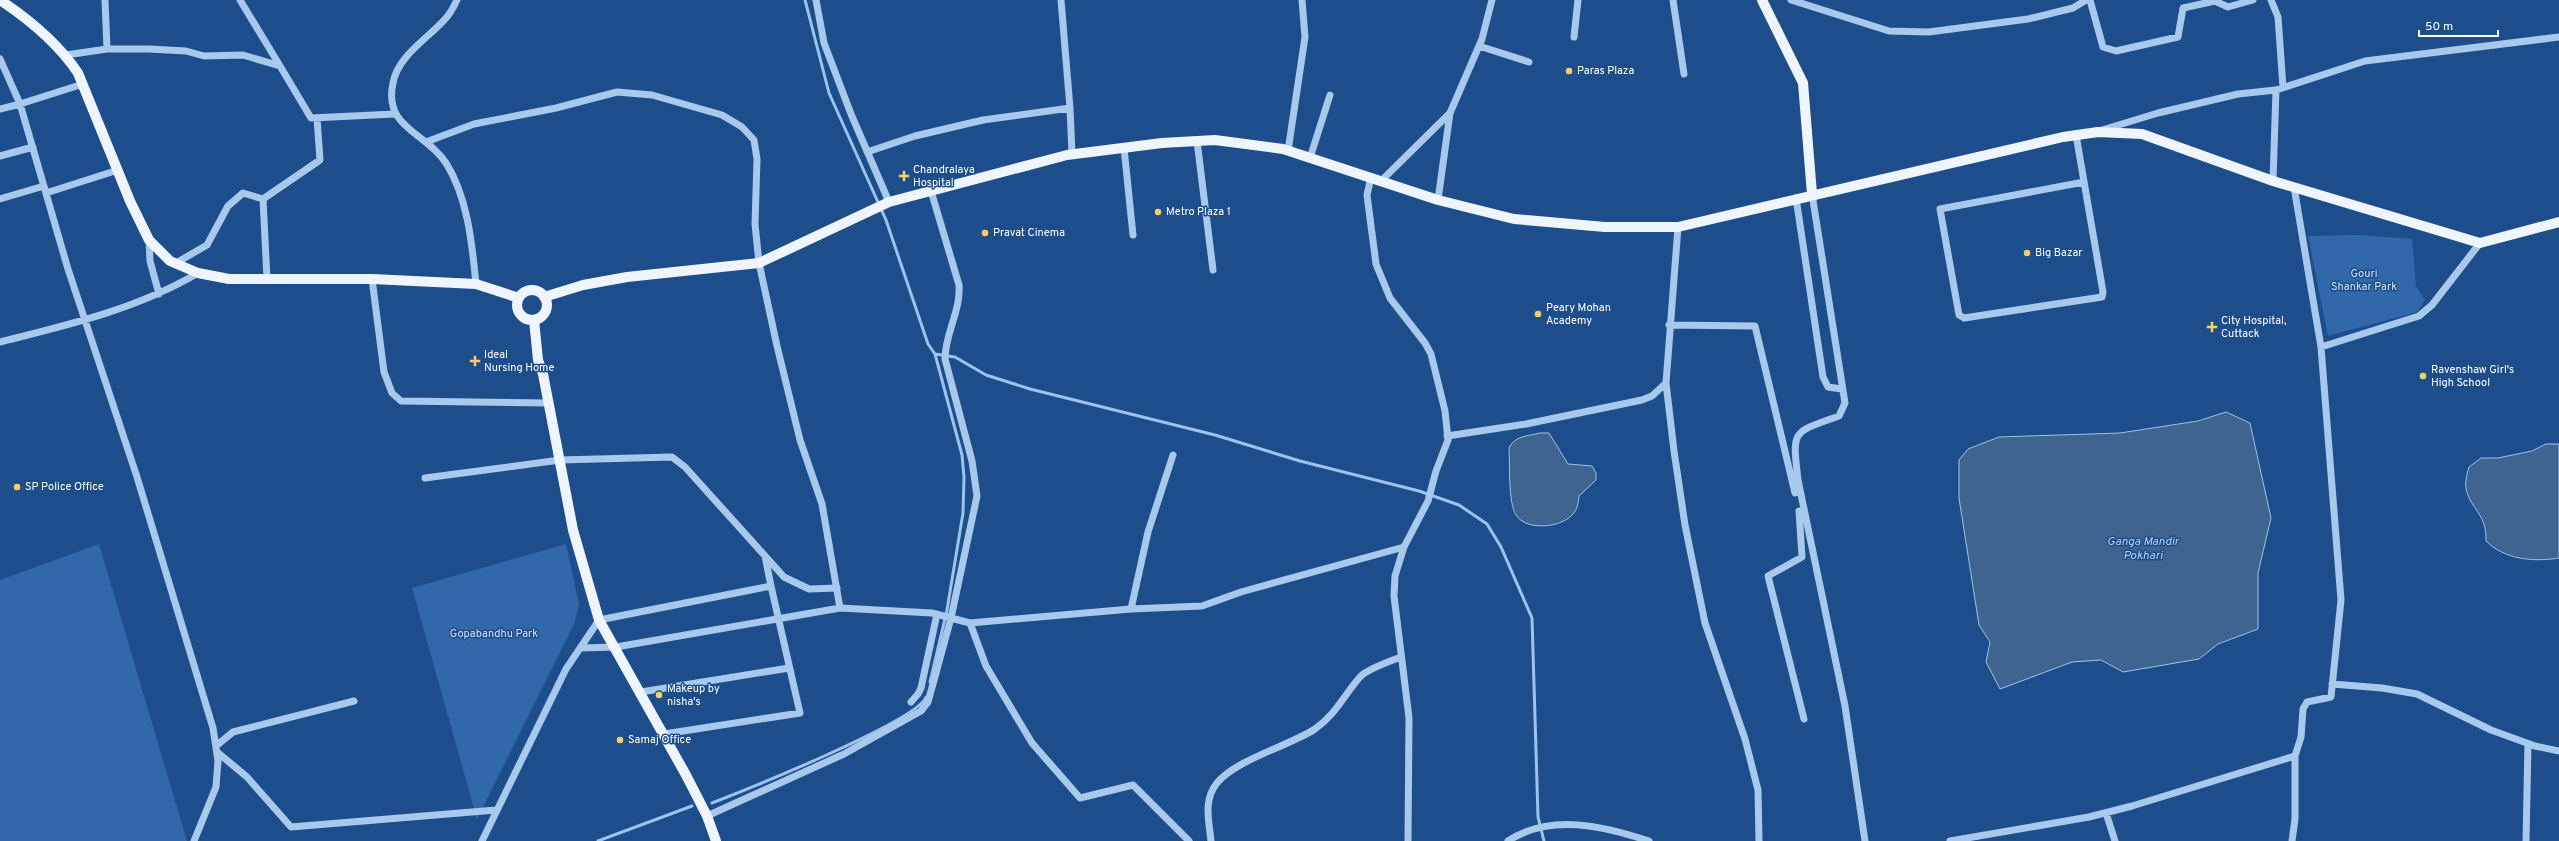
<svg xmlns="http://www.w3.org/2000/svg" width="2559" height="841" viewBox="0 0 2559 841" font-family="Overpass,sans-serif">
<style>
.green{fill:#3068a9}
.water{fill:#406490;stroke:#9bc3ee}
.lines{fill:none;stroke-linecap:round;stroke-linejoin:round}
.stream{stroke:#9bc3ee;stroke-width:3}
.minor{stroke:#a8c8ec;stroke-width:7}
.major{stroke:#eef5ff;stroke-width:10}
.poi-dot{fill:#fcce66;stroke:#1d4e8b;stroke-width:1.5}
.labels{text-anchor:middle;dominant-baseline:central;stroke-width:3;stroke-linejoin:round;paint-order:stroke}
.poi-label{font-size:11px;fill:#fff;stroke:#1d4e8b;text-anchor:start}
.park-label{font-size:11px;fill:#cde2f9;stroke:#1d4e8b}
.water-label{font-size:12px;font-style:italic;fill:#b4d2f4;stroke:#1d4e8b}
</style>
<rect width="100%" height="100%" fill="#1d4e8b"/>
<path class="green" d="M2360,235L2412,239L2416,286L2425,300L2417,312L2328,336L2308,236Z
M99,544L187,841H0V580Z
M566,544L579,604L575,622L477,819L412,588Z"/>
<path class="water" d="M2226,412L2250,423L2271,518L2258,573V629L2218,644L2199,659L2123,672L2101,660L2072,662L2000,689L1986,662L1990,642L1979,625L1959,498V460L1968,449L1999,437L2120,433L2198,421Z
M1540,433H1549L1568,464L1592,466L1596,473V480L1579,496C1578,503 1578,509 1572,515C1560,528 1526,531 1516,515C1508,503 1510,464 1509,448C1514,436 1528,436 1540,433Z
M2546,444H2559V558C2534,562 2505,560 2486,541C2487,514 2471,510 2466,489C2465,482 2467,473 2469,467L2481,458H2498L2532,451Z"/>
<g class="lines">
<path class="stream" d="M805,0L829,93L886,220L928,344L935,354L962,455L964,477L963,513L947,610L930,682
M935,354L955,357L986,375L1030,389L1215,435L1300,461L1419,491L1459,505L1487,524L1501,547L1532,618L1538,817L1544,841
M712,803C743,791 918,721 926,697
M598,841L692,806"/>
<path class="minor" d="M105,0L107,49
M240,0L280,66
M457,0C454,6 451,13 446,18C429,38 398,55 393,83C383,128 426,132 446,163C468,198 472,244 476,284
M816,0L824,43L851,114L889,202
M1673,0L1684,74
M1791,0L1889,31L1929,32L2028,19L2073,8L2086,0
M2090,0L2103,47L2116,51L2178,37L2183,8L2215,1L2228,7L2253,0
M2271,0L2278,17L2283,87
M1574,37L1578,0
M1479,46L1529,62
M66,55L107,49H149L186,51L204,56L243,55L280,66L311,118L395,114
M0,59L20,104L0,109
M83,84L20,104L68,269L137,477L213,728L218,761L216,787L194,841
M1070,108L1072,154
M2102,130L2158,113L2238,94L2276,90L2365,61L2559,37
M2076,135L2103,292L2102,297L1964,318L1959,315L1940,209L2084,182
M1197,141L1213,270
M426,142L474,124L556,108L617,92L652,95L722,115L742,127L754,140L757,159L755,224L759,263L777,346L800,440L822,504L840,608
M1124,148L1133,235
M1288,151L1305,37L1302,0
M867,152L915,136L983,120L1070,108L1061,0
M0,156L33,147
M1310,158L1330,95
M1371,177L1367,195L1376,264L1390,298L1425,343L1431,354L1445,411L1448,440L1436,471L1428,501L1404,547L1395,576L1394,596L1409,718L1408,841
M1382,180L1450,113
M2273,181L2276,90
M46,193L118,170
M1812,194L1845,403L1839,416C1792,433 1792,429 1798,480L1845,706L1865,841
M1796,198L1823,377L1828,387L1842,389
M0,199L44,186
M1438,200L1450,113L1482,39L1492,0
M1678,227L1666,383L1674,451L1685,525L1705,623L1745,739L1758,790L1759,841
M149,240L150,261L159,294
M176,263L207,245L228,206L243,193L263,199
M267,279L263,199L320,160L317,118
M372,279L384,372L392,393L401,401L549,403
M1669,325L1755,326L1795,493
M0,342C68,325 137,309 198,273
M2321,347L2419,316L2432,305L2480,243
M1447,436L1526,424L1642,400L1652,396L1666,383
M425,478L560,460L672,457L685,467L784,577L809,589L837,588
M1799,511L1802,557L1768,576L1804,719
M1131,609L1148,532L1173,455
M970,623L1131,609L1202,606L1241,592L1404,547
M581,648L616,647L840,608L932,613L970,623L986,666L1032,743L1080,798L1133,785L1189,841
M2332,684L2382,688L2417,694L2491,730L2535,746L2559,751
M641,692L789,668
M911,702L918,694L921,688L937,614
M664,734L800,713L771,586
M216,746L233,732L354,701
M217,752L247,777L291,827L496,810
M2106,813L2115,841
M707,816L844,754L921,711L928,702L951,618L977,496L972,461L945,359C945,333 961,311 959,285L931,191
M482,841L566,669L599,620L771,586L765,556
M1211,841C1209,821 1203,800 1217,783C1235,760 1291,745 1315,729C1337,713 1344,695 1360,677C1367,669 1391,661 1401,657
M1508,841C1550,813 1604,826 1649,841
M1950,841L2089,817L2132,806L2295,756
M2292,841L2295,819V756L2301,737L2303,709L2307,702L2331,697L2341,600L2321,347L2294,187
M2526,841L2528,744"/>
<path class="major" d="M0,0C30,20 58,43 78,73L130,201L149,240L170,261L198,273L229,279H372L476,284L519,298
M1762,0L1803,83L1812,194
M517 305a15 15 0 1 1 30 0a15 15 0 1 1-30 0Z
M544,297L583,285L627,277L759,263L889,202L1067,155L1162,143L1215,140L1283,149L1438,200L1514,219L1605,227H1678L2063,137L2098,132L2142,134L2273,181L2480,243L2559,222
M534,320L538,360L543,374L573,530L599,620L686,775L707,816L716,841"/>
</g>
<g class="poi-dot">
<circle cx="1569" cy="71" r="4"/>
<path d="M902 170h4v4h4v4h-4v4h-4v-4h-4v-4h4z"/>
<circle cx="1158" cy="212" r="4"/>
<circle cx="985" cy="233" r="4"/>
<circle cx="2027" cy="253" r="4"/>
<circle cx="1538" cy="314" r="4"/>
<path d="M2210 321h4v4h4v4h-4v4h-4v-4h-4v-4h4z"/>
<path d="M473 355h4v4h4v4h-4v4h-4v-4h-4v-4h4z"/>
<circle cx="2423" cy="376" r="4"/>
<circle cx="17" cy="487" r="4"/>
<circle cx="659" cy="695" r="4"/>
<circle cx="620" cy="740" r="4"/>
</g>
<g class="labels">
<g class="poi-label">
<text x="1577" y="71">Paras Plaza</text>
<text x="913" y="170">Chandralaya<tspan x="913" dy="13">Hospital</tspan></text>
<text x="1166" y="212">Metro Plaza 1</text>
<text x="993" y="233">Pravat Cinema</text>
<text x="2035" y="253">Big Bazar</text>
<text x="1546" y="308">Peary Mohan<tspan x="1546" dy="13">Academy</tspan></text>
<text x="2221" y="321">City Hospital,<tspan x="2221" dy="13">Cuttack</tspan></text>
<text x="484" y="355">Ideal<tspan x="484" dy="13">Nursing Home</tspan></text>
<text x="2431" y="370">Ravenshaw Girl's<tspan x="2431" dy="13">High School</tspan></text>
<text x="25" y="487">SP Police Office</text>
<text x="667" y="689">Makeup by<tspan x="667" dy="13">nisha's</tspan></text>
<text x="628" y="740">Samaj Office</text>
</g>
<g class="park-label">
<text x="2364" y="274">Gouri<tspan x="2364" dy="13">Shankar Park</tspan></text>
<text x="494" y="634">Gopabandhu Park</text>
</g>
<g class="water-label">
<text x="2143" y="542">Ganga Mandir<tspan x="2143" dy="14">Pokhari</tspan></text>
</g>
</g>
<path d="M2419 30v6h79v-6" fill="none" stroke="#ffffff" stroke-width="2"/>
<text x="2425" y="30" font-size="12" fill="#ffffff" stroke="#1d4e8b" stroke-width="3" paint-order="stroke">50 m</text>
</svg>
